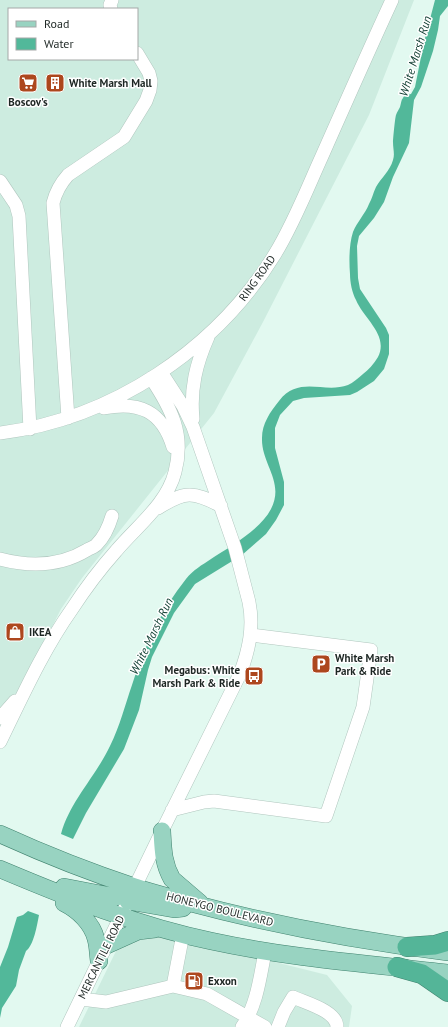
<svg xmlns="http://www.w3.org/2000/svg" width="448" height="1027" viewBox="0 0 448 1027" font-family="'PT Sans',sans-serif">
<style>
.built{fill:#cdece0;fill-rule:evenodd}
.water{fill:#52b89a}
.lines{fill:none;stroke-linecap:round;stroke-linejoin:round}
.minor-casing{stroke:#b0c6be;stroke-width:14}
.major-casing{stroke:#41836f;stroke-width:18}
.highway-casing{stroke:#41836f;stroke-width:20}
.minor{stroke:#fff;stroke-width:13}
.major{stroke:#98d3c1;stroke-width:17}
.highway{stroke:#54b598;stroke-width:19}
.labels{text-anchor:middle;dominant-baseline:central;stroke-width:3;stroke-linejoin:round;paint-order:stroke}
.poi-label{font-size:11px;font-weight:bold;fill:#1d2623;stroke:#fff;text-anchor:start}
.street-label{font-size:11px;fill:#1d2623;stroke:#fff}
.water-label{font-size:12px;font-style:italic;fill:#134034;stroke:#fff}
</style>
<rect width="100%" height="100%" fill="#e2f9f0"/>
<path class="built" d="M0,0H414L369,115L263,322L214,413L82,578L61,609L0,730ZM9,9H137V59H9Z
M163,934L327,975L352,1006L349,1027H79L116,951L122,944L134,937Z"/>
<path class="water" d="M435,0H448V6L440,16L438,30L433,51L421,87L414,100L409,143L393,177L384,202L374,218L359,236L357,246L358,278L360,289L386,328L389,335V354L384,369L374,381L357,392L350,395L304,398L293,401L280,415L275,428V448L284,482V505L276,520L266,534L242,555L195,584L174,613L152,657L148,670L139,710L124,749L86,813L73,839L61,834C70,801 96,776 110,746C120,726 125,705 132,685C144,647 161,610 186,579C193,570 202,565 211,559C231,546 260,530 271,509C285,482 261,464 262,438C262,424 270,412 279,401C299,375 324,394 348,385C353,383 358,378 363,374C368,370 374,364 378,357C389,335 364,319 356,300C352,293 350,282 350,274C349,261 349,244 353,232C357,222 365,214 369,204C372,199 373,193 376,187C381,178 390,171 393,160C395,154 393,149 393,142C393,139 395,118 396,115C397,112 399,109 400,107C401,104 401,100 403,98C404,95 408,95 411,94L415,87L424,42Z
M28,911L39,915C37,925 34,945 26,951L19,970L16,986L2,1008L0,1018V967L8,947L17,917L23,915Z"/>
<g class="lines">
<g class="minor-casing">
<path id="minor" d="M111,9L110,5L112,0
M0,181L16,205L19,216L30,429
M104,408C139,401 162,411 173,447
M68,418L53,203C56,191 60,184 68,175L124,137L146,101L150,90L151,81L149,73L137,53
M193,419C190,389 196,364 208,337
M0,433C112,419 216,350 275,254C294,223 307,189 322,156C345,104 368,52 392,0
M158,508C185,491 193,491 221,506
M0,559C30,567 59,567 87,550C90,548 95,547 97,544C105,536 109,526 112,516
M0,718L15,701
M0,742C22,697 43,650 72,609C85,589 100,569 116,551C137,526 167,504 175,472C185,434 171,408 151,378
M172,810L204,802L214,801L326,816L363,707L371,650L251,635
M173,986L183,934
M81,999L106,1002L173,986L207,994L265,1027
M67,1027L162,831L240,674C249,650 254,627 249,602L235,548L193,427L183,406L161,372
M242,1027C257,1005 260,977 265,952
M278,1027L284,1012L293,997C306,1003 337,1011 337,1027"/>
</g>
<g class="major-casing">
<path id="major" d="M162,831C163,849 163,863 172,879L200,903
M0,834C44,854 89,872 135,887C152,893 170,897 187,902C273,925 360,941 448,952
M0,869C69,898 138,926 211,941C289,958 369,964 448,973
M64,887L116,897L131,894
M128,901L174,909L183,908
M64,903C78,910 92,923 96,939C98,946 98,954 99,961
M107,945L138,931L155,929"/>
</g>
<g class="highway-casing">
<path id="highway" d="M407,947L435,945L448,941
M397,967L422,974L448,992"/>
</g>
<use href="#minor" class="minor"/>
<use href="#major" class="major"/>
<use href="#highway" class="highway"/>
</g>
<defs>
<g id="supermarket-square" transform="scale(1)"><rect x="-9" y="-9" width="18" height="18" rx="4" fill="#ad471e" stroke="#fff"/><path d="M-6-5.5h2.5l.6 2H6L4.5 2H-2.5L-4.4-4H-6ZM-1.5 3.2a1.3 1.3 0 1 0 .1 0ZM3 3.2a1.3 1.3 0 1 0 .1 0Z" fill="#fff"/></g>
<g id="building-square" transform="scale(1)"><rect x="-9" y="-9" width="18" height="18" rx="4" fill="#ad471e" stroke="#fff"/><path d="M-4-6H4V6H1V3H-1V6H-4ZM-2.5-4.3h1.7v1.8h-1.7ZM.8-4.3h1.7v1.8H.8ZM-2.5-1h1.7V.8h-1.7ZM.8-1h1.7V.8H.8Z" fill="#fff"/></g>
<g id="shop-square" transform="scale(1)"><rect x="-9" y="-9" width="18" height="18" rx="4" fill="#ad471e" stroke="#fff"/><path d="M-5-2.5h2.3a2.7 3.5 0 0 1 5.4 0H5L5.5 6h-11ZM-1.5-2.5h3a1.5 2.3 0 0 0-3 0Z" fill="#fff"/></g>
<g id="parking-square" transform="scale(1)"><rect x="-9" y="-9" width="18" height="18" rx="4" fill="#ad471e" stroke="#fff"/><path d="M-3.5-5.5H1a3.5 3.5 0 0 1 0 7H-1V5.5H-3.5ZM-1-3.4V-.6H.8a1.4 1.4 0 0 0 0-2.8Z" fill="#fff"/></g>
<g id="bus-square" transform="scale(1)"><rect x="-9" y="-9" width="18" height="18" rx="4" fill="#ad471e" stroke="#fff"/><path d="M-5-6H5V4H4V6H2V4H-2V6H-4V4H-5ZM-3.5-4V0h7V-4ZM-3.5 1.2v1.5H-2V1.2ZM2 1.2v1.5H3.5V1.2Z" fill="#fff"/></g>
<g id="fuel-square" transform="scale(1)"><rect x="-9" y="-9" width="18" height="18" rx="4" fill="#ad471e" stroke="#fff"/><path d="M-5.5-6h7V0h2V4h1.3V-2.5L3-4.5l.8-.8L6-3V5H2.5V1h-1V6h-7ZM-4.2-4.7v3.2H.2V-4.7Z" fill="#fff"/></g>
</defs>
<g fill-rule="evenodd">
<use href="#supermarket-square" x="28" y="83"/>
<use href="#building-square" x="55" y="83"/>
<use href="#shop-square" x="15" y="632"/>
<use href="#parking-square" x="321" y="664"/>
<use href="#bus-square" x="254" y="676"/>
<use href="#fuel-square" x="194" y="981"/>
</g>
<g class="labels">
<g class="poi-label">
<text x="69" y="83">White Marsh Mall</text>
<text x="28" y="102" text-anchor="middle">Boscov's</text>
<text x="29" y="632">IKEA</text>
<text x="335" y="658">White Marsh<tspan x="335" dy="13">Park &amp; Ride</tspan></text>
<text x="240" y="670" text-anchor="end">Megabus: White<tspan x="240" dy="13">Marsh Park &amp; Ride</tspan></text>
<text x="208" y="981">Exxon</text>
</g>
<g class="street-label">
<text transform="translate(257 278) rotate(-54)">RING ROAD</text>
<text transform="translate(220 909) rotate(14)">HONEYGO BOULEVARD</text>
<text transform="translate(101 957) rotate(-64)">MERCANTILE ROAD</text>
</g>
<g class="water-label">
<text transform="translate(415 56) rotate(-73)">White Marsh Run</text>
<text transform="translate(151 636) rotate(-64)">White Marsh Run</text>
</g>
</g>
<rect x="8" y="8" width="130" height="52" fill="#ffffff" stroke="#a5a8a7"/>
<rect x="16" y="21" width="20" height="6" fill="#98d3c1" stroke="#a5a8a7"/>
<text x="44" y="28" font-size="12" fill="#1d2623">Road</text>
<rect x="16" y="38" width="20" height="12" fill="#52b89a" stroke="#a5a8a7"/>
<text x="44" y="48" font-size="12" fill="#1d2623">Water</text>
</svg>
